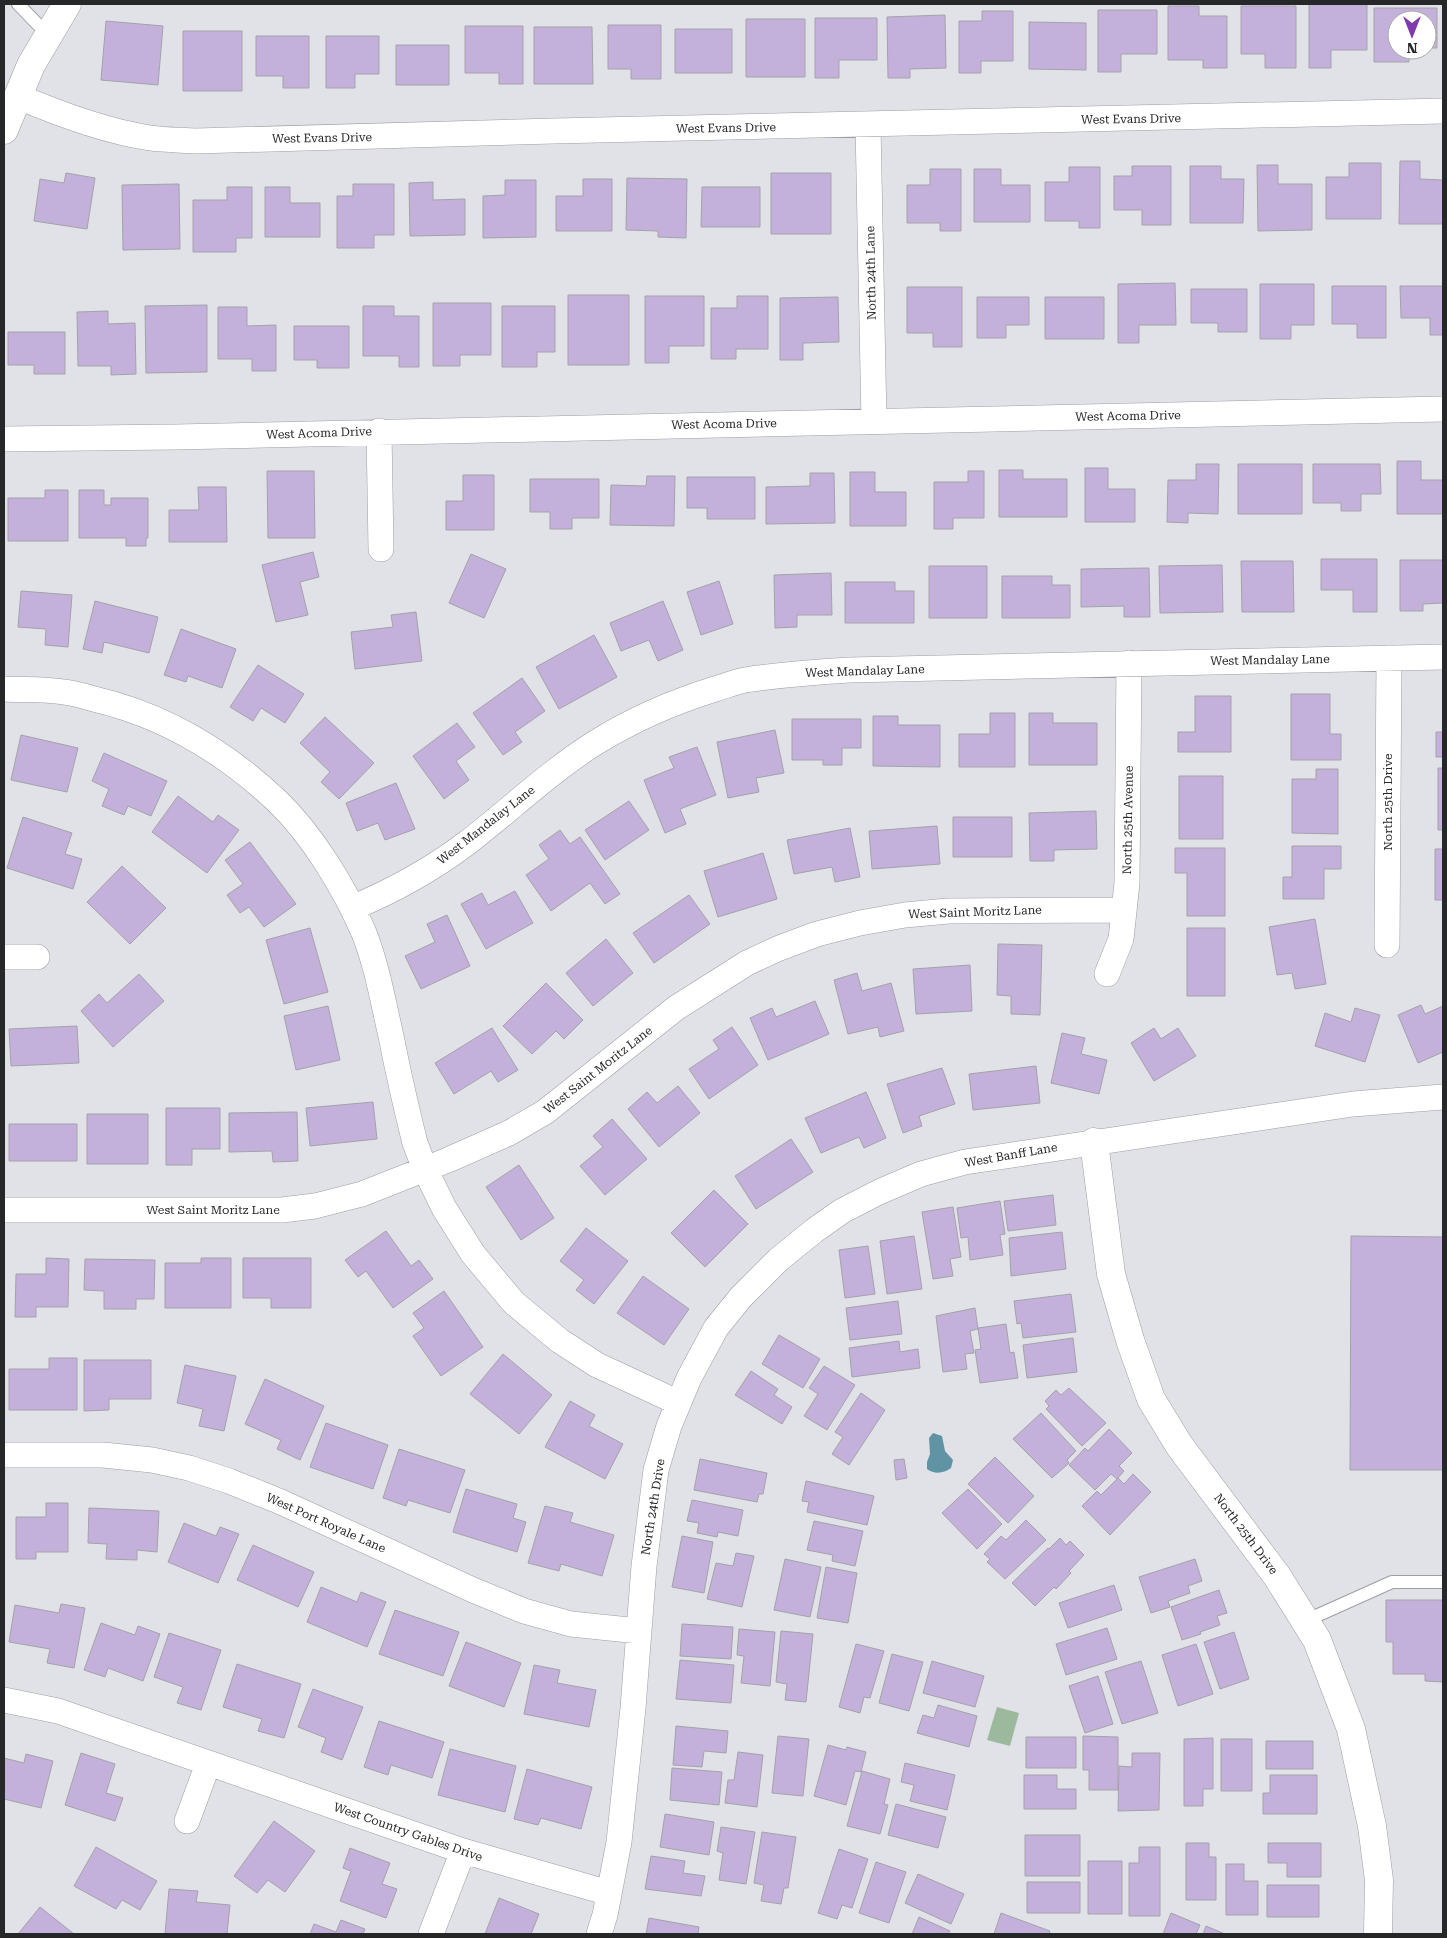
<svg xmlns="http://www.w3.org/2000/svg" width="1447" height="1938" viewBox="0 0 1447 1938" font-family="'Roboto Serif',serif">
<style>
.green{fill:#9cb89d}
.water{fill:#6094a5}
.building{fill:#c3b1db;stroke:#a4a2a8}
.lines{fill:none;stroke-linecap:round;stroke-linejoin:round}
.lane-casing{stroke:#9c9ea3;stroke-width:14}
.street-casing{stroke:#9c9ea3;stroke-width:26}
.secondary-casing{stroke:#9c9ea3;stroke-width:29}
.lane{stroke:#fff;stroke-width:12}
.street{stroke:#fff;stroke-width:25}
.secondary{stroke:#fff;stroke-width:28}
.labels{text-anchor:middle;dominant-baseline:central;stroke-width:5;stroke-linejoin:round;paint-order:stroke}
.street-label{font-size:12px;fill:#262729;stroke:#fff}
</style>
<rect width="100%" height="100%" fill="#e0e2e8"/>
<path class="green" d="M997,1707L1019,1713L1010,1746L987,1740Z"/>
<path class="water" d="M933,1433L942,1436L945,1451L953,1460L951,1468C944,1473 935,1475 927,1469V1462L930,1454L929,1438Z"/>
<path class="building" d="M1309,4H1367V50H1331V68H1309Z
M1168,6H1199V16H1227V68H1203V60H1168Z
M1241,6H1296V68H1265V54H1241Z
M1374,8H1437V48H1427V20H1397V50H1409V62H1374Z
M1098,10H1157V54H1121V72H1098Z
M982,11H1013V61H981V73H959V21H982Z
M945,15L946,68L910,69V78H888L887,17Z
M815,18H877V60H839V78H815Z
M746,19H805V77H746Z
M106,21L163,26L158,85L101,80Z
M1029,22L1086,23V70L1029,69Z
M608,25H661V79H631V69H608Z
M465,26H523V84H499V73H465Z
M534,27H592L593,84H534Z
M675,29H732V73H675Z
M183,31H242V91H183Z
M256,36H309V88H283V76H256Z
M326,36H379V74H355V88H326Z
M396,45H449V85H396Z
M1400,161H1420V179L1443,180V224H1399Z
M1349,163H1381V219H1326V177H1349Z
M1257,165H1278V184H1312V230L1258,231Z
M1132,166H1171V225H1142V210H1114V176H1132Z
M1190,166H1221V179H1244L1243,223H1190Z
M1069,167H1100V228H1079V221H1045V182H1069Z
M930,169H961V231H940V223H907V185H930Z
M974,169H1001V185H1030V222H974Z
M66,173L95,178L87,229L34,221L40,179L64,183Z
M771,173H831V234H771Z
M627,178L687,179L686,238L658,237V231L626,230Z
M583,179H612V231H556V196H583Z
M505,180H536V237L483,238V196L505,195Z
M433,182V200L465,199V235L410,236L409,183Z
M179,184L180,249L123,250L122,185Z
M353,184H394V235H374V248H337V196H353Z
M227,187H252V238H236V252H193V200H227Z
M265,187H290V203H320V237H265Z
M702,187H760V227H701Z
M1175,283L1176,325H1139V343H1118V284Z
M1260,284H1314V325H1291V339H1260Z
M1332,286H1386V338H1357V324H1332Z
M1400,286H1443V335H1430V318H1401Z
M907,287H962V347H933V333H907Z
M1191,289H1247V332H1218V323H1191Z
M568,295H629V365H568Z
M645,296H704V346H669V363H645Z
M737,296H768V349H736V359H711V308H737Z
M838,297L839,342L803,343V360H780V298Z
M977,297H1029V325H1006V338H977Z
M1045,297H1104V339H1045Z
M433,303H491V355H460V366H433Z
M207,305V372L146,373L145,306Z
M363,306H394V316H419V367H399V356H363Z
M502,306H555V352H537V367H502Z
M218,307H247V326L276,325V371H252V359H218Z
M108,311V324L135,323L136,374L111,375V366H78L77,312Z
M294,326H349V368H317V360H294Z
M8,332H65V374H34V365H8Z
M1397,461H1421V480H1443V514H1397Z
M1196,464H1219L1218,514L1188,513V523L1167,522L1168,480H1196Z
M1238,464H1302V514H1238Z
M1313,464H1380L1381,494H1361V511H1341V503H1313Z
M1085,468H1108V489H1135V522H1085Z
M999,470H1023V479H1067V517H999Z
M267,471H314L315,538H268Z
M968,471H984V518H953V529H934V482H968Z
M850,472H875V492H906V526H850Z
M810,473H834L835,523L766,524V487L810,486Z
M463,475H494V530H446V501H463Z
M647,476H675L674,526L610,525L611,485L646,486Z
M687,477H755V519H707V508H687Z
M530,479H599V518H572V529H550V512H530Z
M198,487H226L227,542H169V510H199Z
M45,490H68V541H8V498H45Z
M79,490H104V505H111V498H148V538H146V546H126V538H79Z
M313,552L319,577L300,582L308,615L276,622L262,565Z
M471,554L506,569L484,618L449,603Z
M1321,559H1377V612H1353V590H1321Z
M1400,560H1443V603L1423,604V611H1400Z
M1241,561H1293L1294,612H1242Z
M1222,565L1223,612L1160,613L1159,566Z
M929,566H987V618H929Z
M1149,568L1150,617H1124V606L1081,607V569Z
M831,573L832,615H797V627L775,628L774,575Z
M1002,576H1052V585H1070V618H1002Z
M719,581L733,624L701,635L687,592Z
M845,582H895V591H914V623H845Z
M21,591L72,595L68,647L45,645L46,629L18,627Z
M95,601L158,617L149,653L104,642L102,653L83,649Z
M663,601L683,650L658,661L649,640L621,651L610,623Z
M416,612L422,661L355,669L351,632L393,627L391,615Z
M181,629L236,649L222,688L188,676L186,682L164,675Z
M594,635L617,677L559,709L536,667Z
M258,665L304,694L285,723L261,708L253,721L230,707Z
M522,678L545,711L515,732L522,742L503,755L473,713Z
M1291,694H1330V734H1341V760H1291Z
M1195,696H1231V752H1178V732H1195Z
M990,713H1015V767H959V734H990Z
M1029,713H1053V723H1097V765H1029Z
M873,716H898V725H940V767L873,766Z
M325,717L374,763L339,799L321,782L330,772L300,743Z
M792,719H861V748H842V765H823V760H792Z
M457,723L475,747L456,761L469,780L444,799L413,756Z
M775,730L784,773L756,778L759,792L728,798L717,742Z
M1436,732H1443V757H1436Z
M21,735L78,748L67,792L11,780Z
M697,747L716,795L680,809L686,824L665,833L644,780L674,768L669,757Z
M104,753L167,781L151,816L128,806L124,815L102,806L109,789L92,781Z
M1438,768H1443V830H1438Z
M1316,769H1338V834L1292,833V779H1316Z
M1179,776H1223V839H1179Z
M396,783L415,829L385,840L378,823L357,831L346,803Z
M178,796L213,822L218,815L239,830L207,873L152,832Z
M629,801L649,830L605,860L585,830Z
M1096,811L1097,849L1054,850V861H1030L1029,813Z
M23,817L72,833L65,854L82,859L73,889L7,868Z
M953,817H1012V857H953Z
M937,826L940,864L872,869L869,831Z
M850,828L860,877L835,882L832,867L794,874L787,840Z
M560,830L570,844L580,837L620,894L605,904L590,883L551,911L526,875L549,859L539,845Z
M250,842L296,904L264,927L249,907L240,913L227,895L243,884L225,860Z
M1292,846H1341V869H1324V899H1283V877H1292Z
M1175,848H1225V916H1187V873H1175Z
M1435,849H1443V900H1435Z
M763,853L777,899L718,917L704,871Z
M122,866L166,908L130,944L87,902Z
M515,891L533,923L486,949L461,904L482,893L488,905Z
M689,895L710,924L654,963L633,933Z
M447,915L470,966L421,989L405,956L435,942L427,924Z
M1315,919L1326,984L1295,989L1292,973L1277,975L1269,927Z
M310,928L328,992L284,1004L266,940Z
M1187,928H1225V996H1187Z
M606,939L633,973L593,1006L566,973Z
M998,944L1042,945L1040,1015L1011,1014V996L997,995Z
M970,965L972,1011L916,1014L913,969Z
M857,973L862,991L891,983L904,1031L880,1037L878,1027L848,1034L834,980Z
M139,974L164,1001L113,1047L81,1011L99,994L107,1003Z
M546,983L583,1020L564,1039L556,1031L532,1054L503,1026Z
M815,1001L829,1034L768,1060L750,1018L772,1008L776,1017Z
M1421,1005L1425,1014L1443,1006V1052L1418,1063L1398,1015Z
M328,1006L340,1060L296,1070L284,1016Z
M1355,1008L1380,1015L1365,1062L1315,1046L1325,1013L1351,1022Z
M77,1026L79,1063L11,1066L9,1029Z
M732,1027L758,1065L709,1099L689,1069L719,1049L713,1040Z
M492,1028L518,1070L498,1082L491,1071L454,1094L435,1063Z
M1154,1028L1161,1039L1178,1028L1196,1056L1154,1081L1131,1043Z
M1062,1033L1085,1038L1081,1054L1107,1060L1099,1094L1051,1083Z
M1036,1066L1040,1103L973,1110L969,1074Z
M942,1068L955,1104L919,1116L922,1126L903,1133L887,1084Z
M678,1086L700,1113L659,1147L628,1109L647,1092L657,1103Z
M866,1092L886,1138L864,1148L859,1137L821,1153L805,1118Z
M373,1102L377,1139L310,1146L306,1108Z
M166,1108H220V1149H192V1165H166Z
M297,1112L298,1161L273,1162L272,1151L229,1152V1113Z
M87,1114H148V1164H87Z
M612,1119L647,1159L605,1195L580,1166L603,1147L593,1136Z
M9,1124H77V1161H9Z
M791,1139L813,1172L756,1209L735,1176Z
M519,1165L554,1218L521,1240L486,1187Z
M714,1190L748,1224L705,1267L671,1233Z
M1053,1195L1056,1225L1008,1231L1004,1201Z
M1000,1201L1005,1234L1000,1235L1003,1255L970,1260L968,1237L961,1238L957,1208Z
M953,1207L961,1257L950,1259L953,1276L933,1279L922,1212Z
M586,1228L628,1261L594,1304L576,1290L584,1280L560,1261Z
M386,1231L411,1266L419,1260L433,1279L393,1308L366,1271L358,1277L345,1260Z
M1062,1232L1066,1269L1011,1276L1009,1238Z
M914,1236L922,1289L887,1294L880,1241Z
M1351,1236L1443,1237V1470H1350Z
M868,1246L875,1294L845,1298L839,1250Z
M46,1258L69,1259L68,1307H36V1317H15L16,1274H46Z
M201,1258H231V1308H165V1263H201Z
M243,1258H311V1308H271V1298H243Z
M85,1259L155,1260L154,1299H136V1309H104V1291L84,1290Z
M643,1276L689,1309L664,1345L617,1313Z
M444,1291L483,1347L441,1376L413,1336L424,1328L413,1313Z
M1071,1294L1076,1332L1023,1338L1021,1323L1017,1324L1014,1301Z
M898,1301L902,1334L850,1340L846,1308Z
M975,1308L978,1329L970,1331L974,1353L965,1354L967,1369L943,1372L936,1316Z
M1006,1324L1010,1353L1014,1352L1018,1378L980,1383L975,1350L981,1349L978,1328Z
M779,1335L820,1359L803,1388L762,1364Z
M1073,1338L1077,1372L1027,1378L1023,1345Z
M899,1341L900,1352L918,1349L920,1368L852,1377L849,1348Z
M503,1354L552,1395L519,1434L470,1394Z
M49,1358H77V1410H9V1369H49Z
M84,1360H151V1399H109V1410L84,1411Z
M185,1365L236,1376L224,1431L199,1426L203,1409L177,1403Z
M824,1366L855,1385L827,1430L804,1416L818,1394L809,1388Z
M751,1371L778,1389L774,1395L792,1407L782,1424L735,1395Z
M265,1379L324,1406L300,1460L277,1449L281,1440L245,1424Z
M1069,1388L1106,1423L1082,1446L1046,1409L1049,1406L1045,1401L1056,1390L1061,1395Z
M861,1393L885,1410L849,1465L832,1454L843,1437L835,1432Z
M570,1401L595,1415L589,1426L623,1444L605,1479L545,1447Z
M1041,1413L1076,1451L1067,1460L1069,1463L1052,1478L1013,1439Z
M326,1423L388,1445L373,1489L310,1467Z
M1109,1429L1132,1453L1119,1466L1124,1471L1117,1479L1111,1474L1095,1490L1069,1465L1085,1448L1088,1451Z
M399,1449L465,1470L450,1513L408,1500L406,1506L383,1498Z
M995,1457L1034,1496L1008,1523L968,1484Z
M700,1459L767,1473L763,1494H759L757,1502L694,1490Z
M904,1459L907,1478L896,1480L894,1460Z
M1133,1474L1151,1492L1110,1535L1082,1506L1097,1491L1101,1495L1118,1478L1124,1484Z
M806,1481L874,1496L867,1525L807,1512L809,1502L802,1501Z
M466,1489L517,1504L513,1518L526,1522L517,1552L453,1532Z
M968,1489L1002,1524L977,1549L942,1513Z
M692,1500L743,1510L738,1536L718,1532L717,1537L697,1533L699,1523L687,1521Z
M46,1503H68V1552H36V1559H16V1517H46Z
M545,1506L573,1513L570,1522L614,1535L602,1576L561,1564L559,1571L528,1563Z
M89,1508L159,1511L157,1552L137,1550V1560L106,1559L107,1544L88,1543Z
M1026,1520L1046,1540L1005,1579L987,1562L990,1559L984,1554L1001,1536L1006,1540Z
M814,1521L863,1531L855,1566L832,1561L833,1555L807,1550Z
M184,1523L216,1536L220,1527L239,1534L218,1583L168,1562Z
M682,1536L713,1542L704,1593L672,1587Z
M1060,1538L1066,1545L1070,1541L1084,1555L1069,1571L1071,1573L1056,1589L1054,1587L1035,1606L1012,1583L1048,1548L1049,1549Z
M253,1545L314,1572L298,1607L237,1580Z
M736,1553L754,1556L742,1607L707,1599L716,1563L733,1566Z
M785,1559L821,1567L810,1617L774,1610Z
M1195,1559L1202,1581L1188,1586L1190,1593L1168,1601L1170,1607L1151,1613L1139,1577Z
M826,1567L857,1573L848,1623L817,1618Z
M1114,1585L1122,1610L1068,1628L1059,1603Z
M321,1587L357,1602L361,1592L386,1602L367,1647L307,1622Z
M1219,1590L1227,1613L1217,1616L1220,1625L1200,1632L1201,1634L1182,1640L1171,1607Z
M1386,1600H1443V1682L1425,1681V1674H1393V1642H1386Z
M61,1604L85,1608L74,1668L47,1663L50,1649L9,1642L15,1605L59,1613Z
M395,1610L459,1632L443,1676L379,1654Z
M101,1623L135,1635L138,1626L160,1634L143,1681L108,1668L105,1677L84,1670Z
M682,1624L733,1627L731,1659L680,1656Z
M1107,1628L1117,1659L1066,1675L1056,1644Z
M739,1629L775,1632L770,1686L741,1683L744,1656L737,1655Z
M781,1631L813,1634L806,1702L785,1700L787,1684L776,1682Z
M1234,1632L1249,1679L1220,1689L1204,1642Z
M169,1633L221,1650L201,1710L177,1703L183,1687L154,1677Z
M466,1642L521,1663L504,1707L449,1686Z
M856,1644L884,1651L870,1698L864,1697L860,1713L839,1707Z
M1196,1644L1213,1694L1178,1706L1162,1655Z
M892,1654L923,1662L909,1711L879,1703Z
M680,1660L734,1665L731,1703L676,1699Z
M932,1661L984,1676L975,1707L923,1693Z
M1141,1661L1158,1713L1122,1724L1105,1672Z
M237,1664L301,1684L284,1738L258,1731L262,1719L223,1707Z
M534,1665L560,1670L557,1683L596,1690L589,1727L524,1714Z
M1098,1676L1113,1724L1085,1733L1069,1686Z
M313,1689L363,1707L342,1760L321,1752L326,1738L298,1727Z
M938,1705L977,1716L969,1747L917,1733L923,1715L934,1718Z
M379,1721L444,1742L432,1778L391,1765L388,1775L364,1767Z
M676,1726L728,1731L726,1753L704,1751L702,1767L673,1765Z
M778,1736L809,1739L803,1796L772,1793Z
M1083,1736L1118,1737V1790H1089V1770H1083Z
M1026,1737H1076V1768H1026Z
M1213,1738V1789H1203V1806H1184V1739Z
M1221,1739H1252V1791H1221Z
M1266,1741H1313V1769H1266Z
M828,1745L846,1750L847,1747L866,1752L861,1772L855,1771L846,1805L814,1796Z
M450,1749L516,1766L505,1812L438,1795Z
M738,1752L763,1755L757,1807L725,1803L728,1780H734Z
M81,1753L115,1764L106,1793L123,1798L115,1821L65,1805Z
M1132,1753H1160L1159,1810L1118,1811L1119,1766L1132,1767Z
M26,1754L53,1761L41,1808L4,1799V1758L24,1763Z
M905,1763L955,1775L947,1810L910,1801L914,1785L901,1782Z
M672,1768L722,1772L719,1805L670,1800Z
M527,1769L592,1787L581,1829L541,1818L538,1825L514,1819Z
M862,1771L890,1779L884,1804L888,1805L880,1834L847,1826Z
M1024,1775H1057V1789H1076V1809H1024Z
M1270,1775H1317V1814H1263V1793H1270Z
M896,1804L946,1817L938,1848L888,1835Z
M665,1814L714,1822L709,1855L660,1847Z
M274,1821L315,1851L285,1892L268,1880L257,1893L234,1876Z
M721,1827L755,1832L746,1884L719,1880L723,1853L717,1851Z
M762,1832L796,1837L788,1888H784L781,1904L761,1901L764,1885L754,1883Z
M1025,1835H1080V1876H1025Z
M1186,1843H1209V1857H1216V1900H1186Z
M1268,1843H1321V1877H1287V1863H1268Z
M96,1847L157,1881L140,1910L122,1900L116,1909L74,1886Z
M1139,1847H1160V1916H1129V1863H1139Z
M350,1848L390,1863L382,1884L397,1889L386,1918L340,1901L351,1871L343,1868Z
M839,1849L868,1859L852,1908L842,1905L837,1919L818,1913Z
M651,1856L685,1861L683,1873L705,1876L701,1896L645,1889Z
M1088,1861H1122V1914H1088Z
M876,1862L906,1872L889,1923L859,1913Z
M1226,1864H1244V1881H1258V1915H1226Z
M918,1874L964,1894L951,1924L905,1903Z
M1027,1882H1080V1913H1027Z
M1267,1885H1319V1917H1267Z
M169,1889L198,1891L196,1902L230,1905L227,1934H165Z
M499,1898L539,1914L531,1934H485Z
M40,1907L74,1934H18Z
M1001,1913L1050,1931L1049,1934H994Z
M1171,1913L1200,1925L1196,1934H1163Z
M919,1917L950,1931L948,1934H912Z
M649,1918L699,1927L698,1934H646Z
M341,1920L365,1929L363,1934H310L314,1924L336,1932Z
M1206,1926L1225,1934H1203Z"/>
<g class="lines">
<g class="lane-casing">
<path id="lane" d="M18,4L48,35
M1305,1621L1392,1582H1443"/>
</g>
<g class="street-casing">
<path id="street" d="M17,96C59,114 104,131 150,138C165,140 181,140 196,141L554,131L1443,111
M868,125L874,422
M379,431L381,549
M4,439L176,437L1443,409
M4,689C24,690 45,689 64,692C74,693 84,696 94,699C163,715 225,752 277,801C312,834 345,889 364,933C377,966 383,1001 391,1036C398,1072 406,1107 415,1143L425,1169L444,1208L473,1254L514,1303L560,1341L597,1365L677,1402
M352,908C393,891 431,870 467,843C510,810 549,772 595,743C632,720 673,702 715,689C725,686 735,682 745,680C779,675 815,672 850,670L1443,657
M1387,945L1389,658
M4,957H37
M1107,974L1121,939L1127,883L1129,663
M4,1210H282L315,1206L362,1194L448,1160L509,1133L545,1112L676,1008L747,963L777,949L817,934L860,923L905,915L948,911L1124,910
M4,1455H103L152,1460L189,1468L229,1481L281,1502L473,1590L524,1611L571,1624L639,1631
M4,1700L58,1711L463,1851L609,1893
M187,1821L208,1764
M431,1934L463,1851
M599,1934L605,1915L619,1842L633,1708L644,1566L656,1470L669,1426L689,1378L716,1328L741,1297L778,1260L815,1230L842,1211L879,1192L921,1174L965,1162L1353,1104L1443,1097"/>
</g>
<g class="secondary-casing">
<path id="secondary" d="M4,130L31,65L67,4
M1094,1142L1111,1274L1130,1340L1151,1399L1179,1445L1277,1576L1317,1640L1351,1729L1372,1826L1379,1880L1378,1934"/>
</g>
<use href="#lane" class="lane"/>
<use href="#street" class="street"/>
<use href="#secondary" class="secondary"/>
</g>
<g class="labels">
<g class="street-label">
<text transform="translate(1131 119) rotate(-1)">West Evans Drive</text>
<text transform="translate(726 128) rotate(-1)">West Evans Drive</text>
<text transform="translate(322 138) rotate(-1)">West Evans Drive</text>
<text transform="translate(871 273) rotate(-91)">North 24th Lane</text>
<text transform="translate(1128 416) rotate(-1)">West Acoma Drive</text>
<text transform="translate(724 424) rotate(-1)">West Acoma Drive</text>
<text transform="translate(319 433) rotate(-2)">West Acoma Drive</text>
<text transform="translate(1270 660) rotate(-1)">West Mandalay Lane</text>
<text transform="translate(865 671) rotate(-2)">West Mandalay Lane</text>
<text transform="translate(1388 802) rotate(-90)">North 25th Drive</text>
<text transform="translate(1128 820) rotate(-89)">North 25th Avenue</text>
<text transform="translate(486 825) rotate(-38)">West Mandalay Lane</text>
<text transform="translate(975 912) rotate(-2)">West Saint Moritz Lane</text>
<text transform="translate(598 1070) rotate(-38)">West Saint Moritz Lane</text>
<text transform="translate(1011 1155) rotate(-10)">West Banff Lane</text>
<text x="213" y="1210">West Saint Moritz Lane</text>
<text transform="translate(653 1507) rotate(-81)">North 24th Drive</text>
<text transform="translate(326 1523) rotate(24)">West Port Royale Lane</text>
<text transform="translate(1246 1534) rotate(53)">North 25th Drive</text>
<text transform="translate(408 1832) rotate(19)">West Country Gables Drive</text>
</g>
</g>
<rect width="1447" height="1938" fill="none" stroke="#262729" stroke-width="10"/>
<g transform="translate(1412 35) rotate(180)"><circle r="24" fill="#ffffff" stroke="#a8a9a9"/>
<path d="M0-4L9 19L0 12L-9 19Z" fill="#803aae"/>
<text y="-8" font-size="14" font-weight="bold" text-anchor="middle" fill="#262729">N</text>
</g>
</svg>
